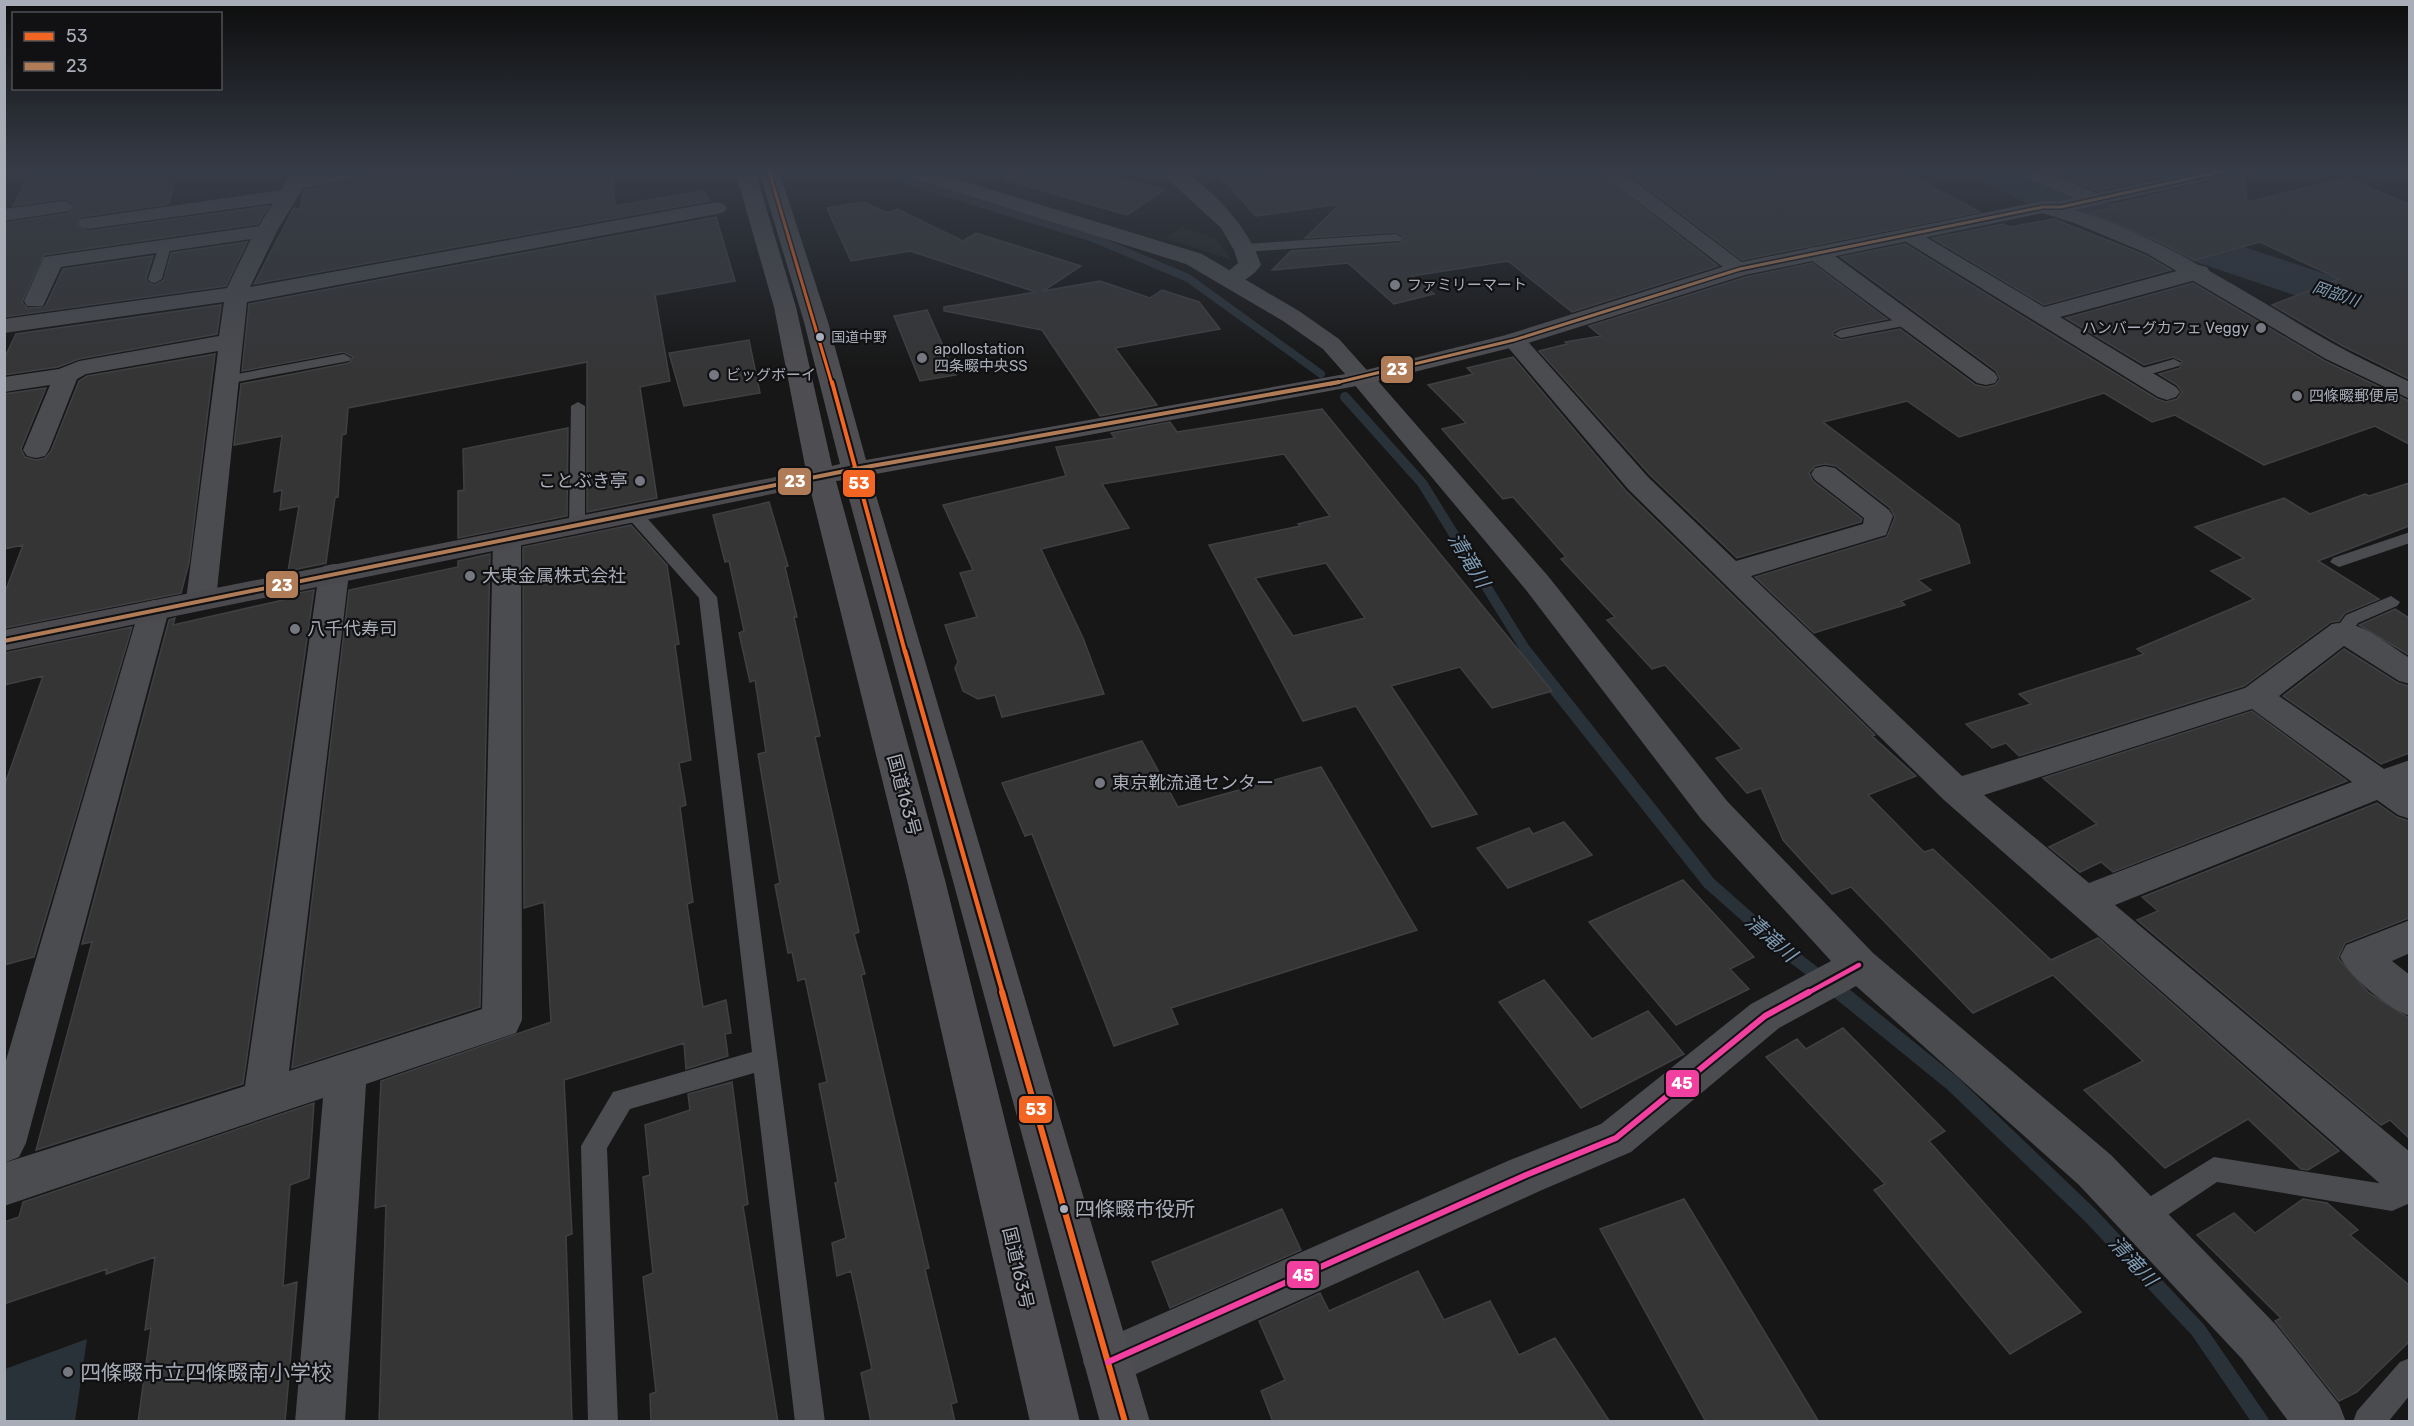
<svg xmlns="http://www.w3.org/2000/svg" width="2414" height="1426" viewBox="0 0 2414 1426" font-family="Rubik,'Noto Sans JP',sans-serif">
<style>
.green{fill:#1d241e}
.water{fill:#2a3239}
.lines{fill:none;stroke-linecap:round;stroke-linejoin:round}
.stream-far3{stroke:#2a3239;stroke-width:8}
.stream-far2{stroke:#2a3239;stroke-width:10}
.stream-far1{stroke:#2a3239;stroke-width:13}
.stream{stroke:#2a3239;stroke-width:16}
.river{fill:#2a3239;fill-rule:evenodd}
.building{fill:#353536;stroke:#3f4043;stroke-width:1.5;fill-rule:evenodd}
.service{fill:#4b4c50;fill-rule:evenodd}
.minor{fill:#4b4c50;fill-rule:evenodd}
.tertiary{fill:#4b4c50;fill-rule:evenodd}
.secondary{fill:#4a4a4e;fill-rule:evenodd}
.trunk{fill:#4e4e52;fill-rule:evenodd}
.bus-1-far3-casing{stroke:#111113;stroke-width:6}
.bus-1-far2-casing{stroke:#111113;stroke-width:8}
.bus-1-far1-casing{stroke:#111113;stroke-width:9}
.bus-1-casing{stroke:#111113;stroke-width:10}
.bus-2-far1-casing{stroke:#111113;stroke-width:6}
.bus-2-casing{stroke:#111113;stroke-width:8}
.bus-3-far1-casing{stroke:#111113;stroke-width:9}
.bus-3-casing{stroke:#111113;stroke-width:10}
.bus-1-far3{stroke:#f26522;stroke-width:3}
.bus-1-far2{stroke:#f26522;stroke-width:4}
.bus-1-far1{stroke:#f26522;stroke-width:4.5}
.bus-1{stroke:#f26522;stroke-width:6}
.bus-2-far1{stroke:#b07c57;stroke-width:3}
.bus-2{stroke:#b07c57;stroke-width:4}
.bus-3-far1{stroke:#f240a1;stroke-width:4.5}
.bus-3{stroke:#f240a1;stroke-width:6}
.poi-dot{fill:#757880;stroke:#111113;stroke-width:2}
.bus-dot{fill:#a8adb8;stroke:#111113;stroke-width:2}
.labels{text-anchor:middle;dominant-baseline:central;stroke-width:4.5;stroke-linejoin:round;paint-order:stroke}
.far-bus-label{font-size:14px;fill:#a8adb8;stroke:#111113;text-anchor:start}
.far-poi-label{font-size:15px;fill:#a8adb8;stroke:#111113;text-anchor:start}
.far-water-label{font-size:16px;font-style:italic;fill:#7f9bb3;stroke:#111113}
.poi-label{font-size:18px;fill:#a8adb8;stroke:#111113;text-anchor:start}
.street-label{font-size:18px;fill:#a8adb8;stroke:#111113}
.water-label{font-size:20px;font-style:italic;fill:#7f9bb3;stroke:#111113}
.near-bus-label{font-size:20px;fill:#a8adb8;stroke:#111113;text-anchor:start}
.near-poi-label{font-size:21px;fill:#a8adb8;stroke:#111113;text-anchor:start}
.line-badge{stroke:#111113;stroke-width:2}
.badge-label{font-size:16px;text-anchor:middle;font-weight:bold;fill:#fff}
</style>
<rect width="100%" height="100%" fill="#171717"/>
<path class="green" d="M1181,227L1215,238L1232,260L1165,238Z"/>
<path class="water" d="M87,1339L75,1421H5V1369Z"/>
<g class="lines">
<path class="stream-far3" d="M874,171L1093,238L1188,278L1321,374
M1597,171L1617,184"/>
<path class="stream-far2" d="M1345,397L1422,483L1527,652"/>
<path class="stream-far1" d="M1525,651L1709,883L1787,952L1842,994"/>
<path class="stream" d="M1840,992L1952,1083L2090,1215L2198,1330L2261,1422"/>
<path class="river" d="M1969,171H2029L2079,192L2410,302V334L2047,212L1976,180Z"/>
</g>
<path class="building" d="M31,171H172L167,185L174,184L169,204L81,217L76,224L87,231L269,206L258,224L44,255L22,302L27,308L45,307L63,269L153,256L146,278L148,283L155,285L164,280L171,253L247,242L226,286L4,317V223L70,213L75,207L71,201L63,199L13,206Z
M379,171H613L615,206L704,190L709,201L254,284L294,208L300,209L304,190L367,179Z
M1008,171H1093L1164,190L1127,215L1006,180Z
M1215,171H1596L1718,266L1572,312L1508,261L1412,276L1434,294L1394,304L1348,263L1272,270L1291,251L1400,243L1403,236L1396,232L1305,238L1340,204L1256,216Z
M1625,171H1903L1980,212L1742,260Z
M2050,171H2186L2097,191Z
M2236,171H2244L2247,202L2347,178L2409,204V379L2343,346L2272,305L2339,279L2260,242L2195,260L2158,241L2089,213L2115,208L2109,205L2224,179Z
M863,202L888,213L897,209L963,241L976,233L1081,266L1043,291L1100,281L1150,298L1162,290L1199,302L1220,329L1115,348L1157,405L1100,416L1042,330L944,311V307L1036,292L910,251L851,261L827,208Z
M716,217L735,281L655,295L670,381L640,387L657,498L587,512V362L348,408L346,434L342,435L338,497L335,498L326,563L288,571L299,506L280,510L282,490L274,492L282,436L234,445L241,384L349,363L353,357L344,352L242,371L249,304Z
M2054,219L2145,255L2171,270L2044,305L1932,238L2003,224L2010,227Z
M1905,244L2157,399L2166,402L2177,399L2182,392L2177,385L2159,374L2180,368L2182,361L2173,357L2144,365L2066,318L2193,283L2325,361L2409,401V444L2375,426L2264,465L2175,415L2152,422L2104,393L1959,437L1907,401L1823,422L1959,525L1970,563L1918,580L1931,590L1901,601L1905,605L1814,633L1755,577L1887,537L1895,517L1890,508L1836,466L1825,464L1815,466L1809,473L1813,481L1862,519L1861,522L1737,558L1650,475L1539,351L1567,344L1565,342L1601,336L1589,326L1746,277L1812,263L1887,319L1841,328L1833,332V336L1841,340L1900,329L1976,385L1986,387L1995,385L2000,379L1996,371L1841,257Z
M221,305L217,334L79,359L58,367L4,375V359L16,334Z
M927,310L956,375L920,381L894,316Z
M749,340L760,393L684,406L669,353Z
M215,354L189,563L181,593L4,628V595L23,545L4,549V394L46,388L21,449L25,457L36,460L45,458L51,451L79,381L87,376Z
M1513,357L1626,491L1875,735L1872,736L1916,776L1868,795L1924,852L1933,849L2051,960L2098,938L2339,1151L2308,1170L2301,1169L2248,1119L2165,1168L2084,1090L2143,1061L2053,975L1973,1013L1851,887L1832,894L1783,840L1761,788L1747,793L1716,758L1742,749L1665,665L1652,669L1607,620L1615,617L1561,559L1566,557L1513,497L1503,499L1442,429L1466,423L1428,385L1473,374L1467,368Z
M1322,409L1552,691L1492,708L1460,667L1391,686L1477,814L1432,827L1356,706L1303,721L1209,545L1300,526L1298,524L1330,516L1284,454L1102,484L1129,528L1041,549L1083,638L1104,694L1002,717L995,695L978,699L963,691L955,668L958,662L945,625L977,617L960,573L973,570L943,505L1066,476L1056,447L1115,438L1111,433L1170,422L1177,432ZM1326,563L1365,618L1293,636L1255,578Z
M568,428L567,516L458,538V491L464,490L463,449Z
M2409,483V526L2318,561L2379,599L2345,613L2339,621L2331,622L2244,686L2019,756L2006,743L1992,748L1966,724L2031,704L2019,694L2144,654L2137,649L2254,599L2211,571L2244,558L2195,527L2284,498L2310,514L2365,494L2369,496Z
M769,502L788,566L785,567L797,617H794L820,736L815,737L859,932L854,934L865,974L861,975L929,1268L925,1269L957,1402L951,1404L955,1422H871L861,1373L872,1369L851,1271L837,1276L832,1243L846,1238L835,1183L838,1182L819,1084L827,1082L805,978L798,981L792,952L788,953L775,885L780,883L758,754L766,752L755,680L750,682L739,633L744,631L729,561L725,562L713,515Z
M631,525L667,565L679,644L675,645L691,760L679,763L686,805L680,807L693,902L687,904L703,1007L726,1000L731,1033L725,1034L728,1056L686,1069L684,1043L564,1080L572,1234L566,1236L572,1422H379L386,1205L375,1208L381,1081L551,1022L544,902L524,908L523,547Z
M490,554L480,1007L292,1068L349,590L458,567V561Z
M314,590L243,1084L36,1150L92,942L82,944L169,620L175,618L173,625L283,600L284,596Z
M2395,609L2409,618V655L2359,625Z
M132,627L34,957L4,965V787L43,676L4,685V653Z
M2344,649L2398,683L2409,686V753L2381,764L2283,696Z
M2252,711L2347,781L2113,872L2101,862L2080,872L2049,847L2097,824L2043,778Z
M1142,741L1178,807L1321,767L1417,930L1171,1008L1178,1024L1114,1046L1032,834L1025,836L1002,783Z
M2377,803L2397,817L2409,821V918L2345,943L2338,958L2369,993L2409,1018V1138L2390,1120L2381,1125L2137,920L2158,911L2142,897Z
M1564,822L1592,855L1508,888L1477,848L1529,828L1533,834Z
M1683,880L1754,957L1730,969L1749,989L1676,1025L1589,922Z
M1544,980L1592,1039L1648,1011L1684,1054L1581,1108L1499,1002Z
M1843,1028L1945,1131L1929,1141L2081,1312L2010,1354L1874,1190L1885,1184L1766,1057L1797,1039L1806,1049Z
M732,1082L748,1204L743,1206L778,1422H651L650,1394L656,1392L643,1277L653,1273L643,1177L650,1175L645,1125L690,1110L688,1094Z
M314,1103L309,1178L290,1185L283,1286L297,1282L285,1422H138L151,1328L145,1330L155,1257L106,1274L107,1269L4,1304V1222L19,1217L23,1202Z
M1684,1199L1819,1422H1706L1600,1229Z
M2303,1199L2327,1203L2358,1230L2350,1235L2409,1285V1342L2357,1392L2339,1401L2275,1321L2281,1318L2197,1235L2234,1213L2255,1233Z
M1282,1209L1301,1250L1170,1308L1152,1262Z
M1418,1271L1444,1320L1490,1301L1519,1355L1555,1338L1610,1422H1273L1261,1391L1285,1380L1259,1321L1320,1293L1329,1311Z"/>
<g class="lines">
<path class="service" d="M1396,234L1402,238L1400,241L1245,252L1239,248L1245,244Z
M165,242L171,246L162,279L155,283L150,282L148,279L159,246Z
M1909,317L1916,321L1914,324L1841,338L1834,334L1841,330Z
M344,354L351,358L349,361L226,384L219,380L226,376Z
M2174,359L2181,363L2179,366L2137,378L2130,374L2132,371Z
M578,402L585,406V525L577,530L569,525L571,406Z
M634,509L640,510L717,597L825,1422H795L754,1073L630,1109L607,1148L618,1422H588L581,1146L613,1092L752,1052L699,598L628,518L626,514Z
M2410,532V543L2339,567L2330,562L2333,558Z
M2391,596L2400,602L2397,606L2358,623L2349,635H2337L2334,631L2346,615Z
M2214,1157L2391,1185L2410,1177V1203L2392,1211L2217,1182L2150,1227L2140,1231L2130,1227L2127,1218L2130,1209Z
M2410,1358V1395L2388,1422H2353L2357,1411L2400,1362Z"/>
<path class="minor" d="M289,171H309L308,175L331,171H377L367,177L303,188L277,231L250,287L717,202L724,204L727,208L724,212L717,214L247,302L216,600L212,607L201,610L190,607L186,600L218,351L86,374L77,379L49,450L45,456L36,458L27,456L23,450L50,385L4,392V377L59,369L79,361L219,336L224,302L4,333V319L227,288L251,239L61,267L43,306H27L24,301L44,257L259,226L273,203L88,229L81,227L78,223L81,219L282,190Z
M1159,171C1166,171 1177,169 1183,172C1215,190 1250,230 1261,265C1253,277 1237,287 1222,284L1219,279L1238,263L1234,250L1221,228Z
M1598,171H1621L1751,269L1748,274H1732Z
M2017,171H2044L2101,195L2104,199L2101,203H2087L2020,175Z
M63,201L70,203L73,207L70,211L4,221V209Z
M1907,228L1914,230L2044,307L2199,265L2207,267L2210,272L2207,277L2060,317L2176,387L2180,392L2176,397L2167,400L2158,397L1900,238L1896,234L1900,230Z
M1816,247L1824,248L1995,373L1998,378L1995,383L1986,385L1977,383L1808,258L1805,253L1808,248Z
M1514,333L1522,335L1648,477L1736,561L1863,524L1864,518L1815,480L1811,474L1815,468L1825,466L1835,468L1889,510L1893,516L1886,535L1751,576L1962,776L2245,688L2332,624C2358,617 2388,645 2410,658V684L2399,681L2344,646L2279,696L2384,769L2410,760V819L2398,815L2377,800L2115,905L2410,1152V1202L2394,1196L1944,800L1628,489L1506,345L1502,340L1506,335ZM2252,709L2352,782L2089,883L1984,795Z
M1362,371L1371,373L1548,576L1727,801L1873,953L2111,1155L2276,1325L2339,1404L2346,1422H2289L2242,1359L2079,1185L1856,986L1779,1028L1631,1152L1542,1190L1125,1379L1108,1387L1091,1379L1083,1362L1091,1345L1510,1160L1601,1124L1751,1004L1831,961L1701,819L1526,590L1353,383L1350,378L1353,373Z
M507,530L517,533L521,539L522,1020L516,1033L366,1084L345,1422H295L323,1098L4,1206V1163L245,1086L319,573L324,566L334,564L344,566L349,573L289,1071L482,1009L493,539L497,533Z
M154,600L165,603L169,610L26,1143L19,1157L4,1163V1067L139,610L143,603Z
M2410,920V953L2392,961L2410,975V1016C2387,1008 2351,978 2340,957L2346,945Z"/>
<path class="tertiary" d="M899,171H930L1202,254L1299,311L1339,339L1374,378L1371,383L1362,385L1353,383L1323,349L1283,321L1186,264L902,175Z
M2043,201C2150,227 2238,289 2332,343C2357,357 2384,369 2410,382V399L2326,359L2146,253L2074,223L2036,211L2033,207L2036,203Z"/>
<path class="secondary" d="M821,468L831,470L835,476L831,482L4,651V630Z"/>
<path class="trunk" d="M735,171H755L796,307L832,466L840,464L804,322L759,171H779L828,322L866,460L1362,371L1506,335L1732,264L2043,201H2061L2197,171H2234L2224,177L2061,213H2043L1745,275L1522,345L1362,385L870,475L1150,1422H1100L844,480L836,481L945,880L1080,1422H1030L907,880L807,476L774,307Z"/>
<g class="bus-1-far3-casing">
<path id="bus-1-far3" d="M769,171L832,384"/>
</g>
<g class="bus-1-far2-casing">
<path id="bus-1-far2" d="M832,382L905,652"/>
</g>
<g class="bus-1-far1-casing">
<path id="bus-1-far1" d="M905,651L1003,994"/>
</g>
<g class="bus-1-casing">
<path id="bus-1" d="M1002,992L1125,1422"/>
</g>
<g class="bus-2-far1-casing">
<path id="bus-2-far1" d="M1331,384L1514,340L1740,269L2043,207H2061L2224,171"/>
</g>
<g class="bus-2-casing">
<path id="bus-2" d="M4,641L855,469L1339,382"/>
</g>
<g class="bus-3-far1-casing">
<path id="bus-3-far1" d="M1806,994L1859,965"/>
</g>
<g class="bus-3-casing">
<path id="bus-3" d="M1108,1362L1526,1175L1616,1138L1765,1016L1809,992"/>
</g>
<use href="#bus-1-far3" class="bus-1-far3"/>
<use href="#bus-1-far2" class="bus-1-far2"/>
<use href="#bus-1-far1" class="bus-1-far1"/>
<use href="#bus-1" class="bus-1"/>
<use href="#bus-2-far1" class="bus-2-far1"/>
<use href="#bus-2" class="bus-2"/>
<use href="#bus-3-far1" class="bus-3-far1"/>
<use href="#bus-3" class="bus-3"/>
</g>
<linearGradient id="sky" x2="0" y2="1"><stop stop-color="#0d0d0d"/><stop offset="0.46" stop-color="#363c47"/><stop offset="1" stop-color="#363c47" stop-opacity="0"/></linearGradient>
<rect width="2414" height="371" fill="url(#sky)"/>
<g class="poi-dot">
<circle cx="1395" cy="285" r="6"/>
<circle cx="2261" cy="328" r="6"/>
<circle cx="922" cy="358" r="6"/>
<circle cx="714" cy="375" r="6"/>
<circle cx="2297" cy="396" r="6"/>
<circle cx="640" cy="481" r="6"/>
<circle cx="470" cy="576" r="6"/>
<circle cx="295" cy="629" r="6"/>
<circle cx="1100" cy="783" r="6"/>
<circle cx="68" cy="1372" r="6"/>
</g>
<g class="bus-dot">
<circle cx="820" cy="337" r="5"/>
<circle cx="1064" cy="1209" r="5"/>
</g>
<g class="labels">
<g class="far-bus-label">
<text x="831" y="337">国道中野</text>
</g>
<g class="far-poi-label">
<text x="1407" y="285">ファミリーマート</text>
<text x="2249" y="328" text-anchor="end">ハンバーグカフェ Veggy</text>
<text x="934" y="349">apollostation<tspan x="934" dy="17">四条畷中央SS</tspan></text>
<text x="726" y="375">ビッグボーイ</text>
<text x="2309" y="396">四條畷郵便局</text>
</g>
<g class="far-water-label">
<text transform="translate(2336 294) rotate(19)">岡部川</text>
</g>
<g class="poi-label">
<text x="628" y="481" text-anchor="end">ことぶき亭</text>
<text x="482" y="576">大東金属株式会社</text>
<text x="307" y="629">八千代寿司</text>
<text x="1112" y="783">東京靴流通センター</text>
</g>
<g class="street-label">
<text transform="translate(904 795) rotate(75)">国道163号</text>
<text transform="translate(1018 1268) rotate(77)">国道163号</text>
</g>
<g class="water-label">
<text transform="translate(1469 560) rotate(59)">清滝川</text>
<text transform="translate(1771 938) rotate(41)">清滝川</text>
<text transform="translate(2133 1261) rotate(47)">清滝川</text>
</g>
<g class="near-bus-label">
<text x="1075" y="1209">四條畷市役所</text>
</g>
<g class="near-poi-label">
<text x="80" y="1372">四條畷市立四條畷南小学校</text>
</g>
</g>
<g class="line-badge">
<rect x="1380" y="355" width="34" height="29" rx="6" fill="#b07c57"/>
<rect x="777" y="467" width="35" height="29" rx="6" fill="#b07c57"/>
<rect x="842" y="469" width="34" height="29" rx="6" fill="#f26522"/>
<rect x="265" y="570" width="34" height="29" rx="6" fill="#b07c57"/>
<rect x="1665" y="1069" width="35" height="29" rx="6" fill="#f240a1"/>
<rect x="1018" y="1095" width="35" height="29" rx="6" fill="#f26522"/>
<rect x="1286" y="1260" width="34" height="29" rx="6" fill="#f240a1"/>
</g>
<g class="badge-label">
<text x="1397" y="375">23</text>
<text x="795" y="487">23</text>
<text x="859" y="489">53</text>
<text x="282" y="591">23</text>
<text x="1682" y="1089">45</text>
<text x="1036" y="1115">53</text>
<text x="1303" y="1281">45</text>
</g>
<rect width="2414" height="1426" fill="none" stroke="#a8adb8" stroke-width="12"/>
<rect x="12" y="12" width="210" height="78" fill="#111113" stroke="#4d4f55" stroke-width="1.5"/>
<rect x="24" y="32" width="30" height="9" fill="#f26522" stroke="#4d4f55" stroke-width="1.5"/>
<text x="66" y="42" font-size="18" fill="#a8adb8">53</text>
<rect x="24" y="62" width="30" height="9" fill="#b07c57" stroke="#4d4f55" stroke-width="1.5"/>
<text x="66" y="72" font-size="18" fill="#a8adb8">23</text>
</svg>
